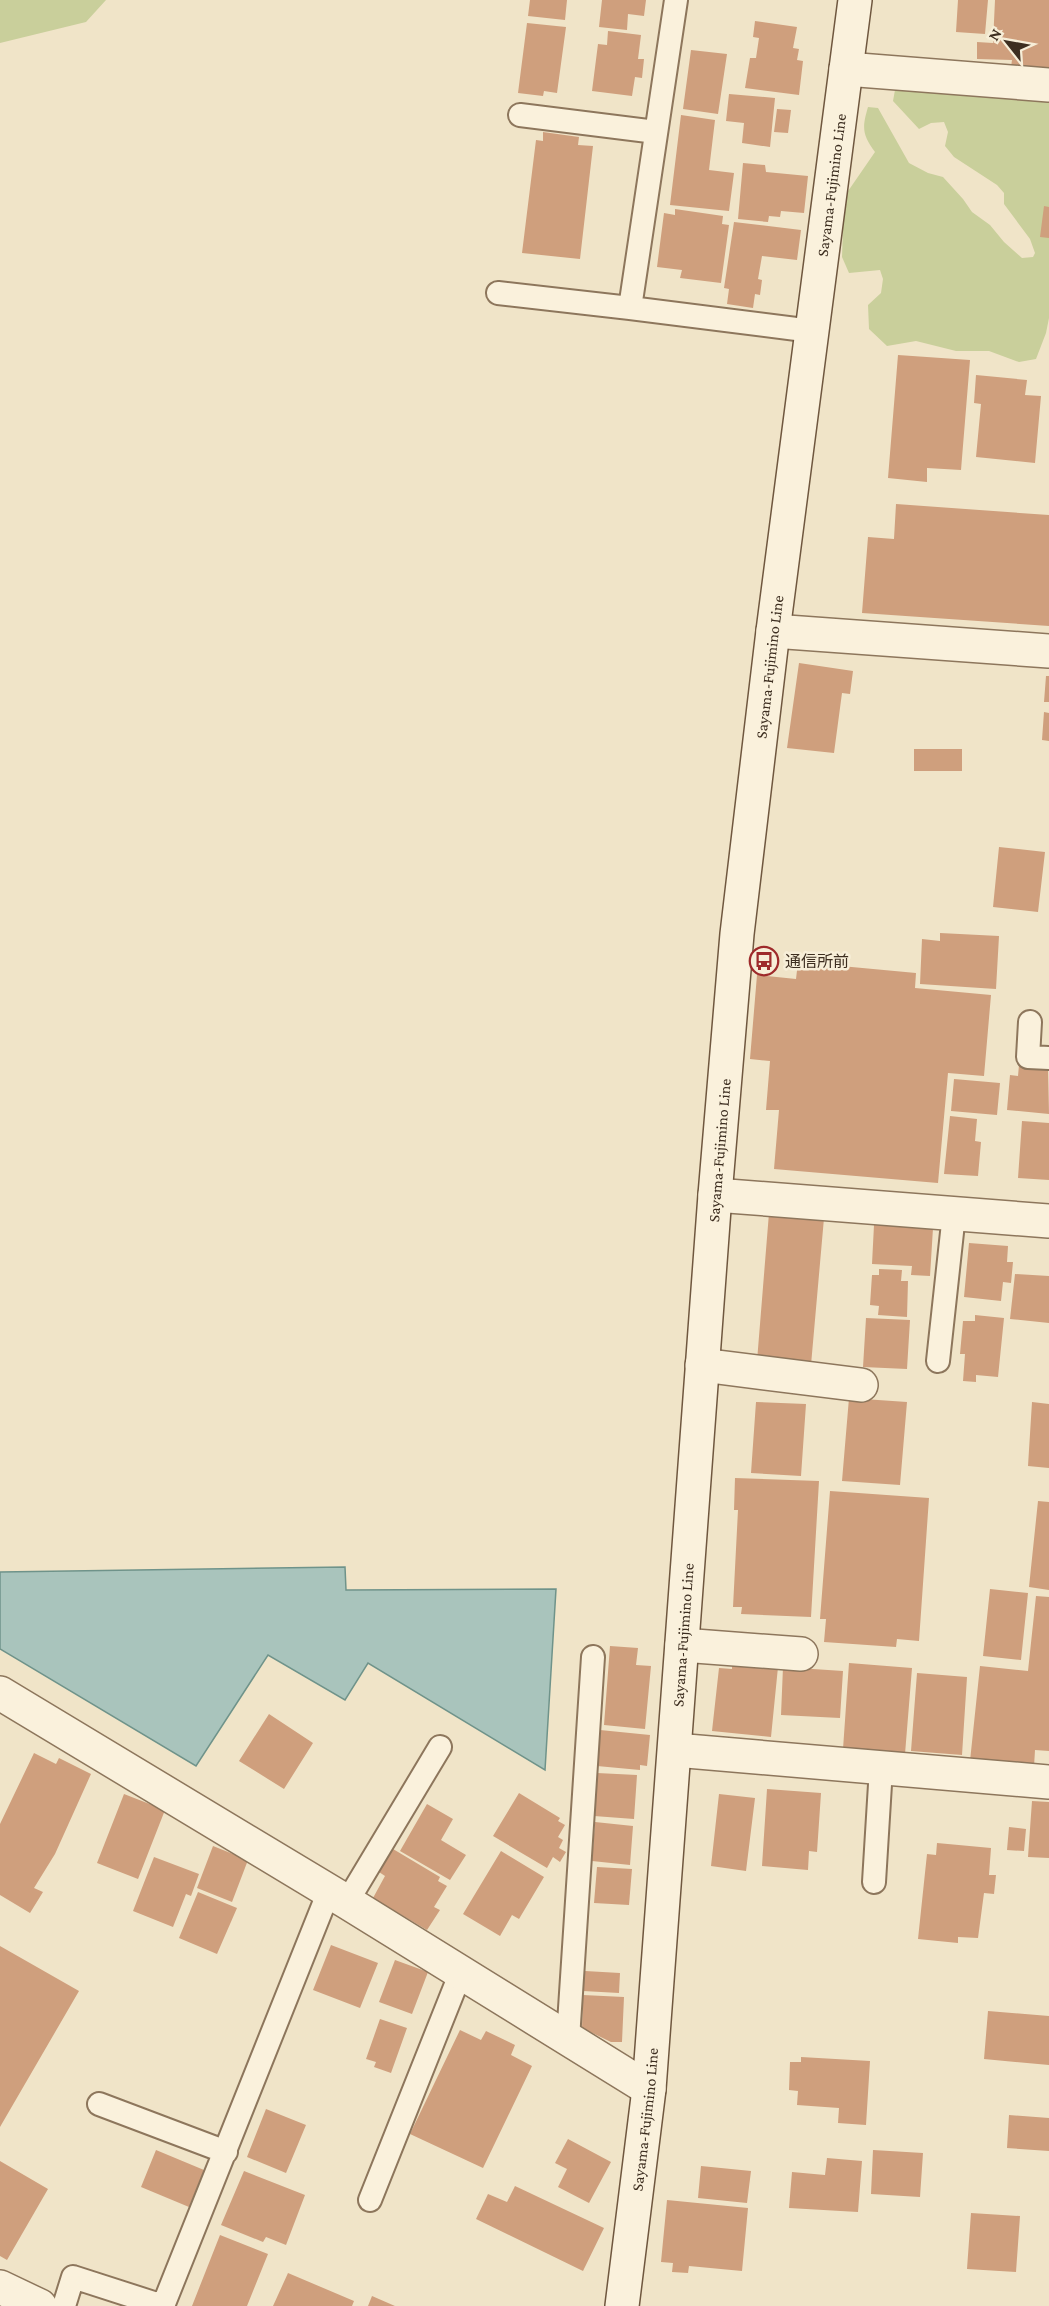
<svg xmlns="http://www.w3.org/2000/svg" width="1049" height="2306" viewBox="0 0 1049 2306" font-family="'Crimson Pro','Noto Sans JP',serif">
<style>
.green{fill:#c9cf9b}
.water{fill:#a9c4bc;stroke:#6f938a;stroke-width:1.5}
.building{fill:#cf9f7d}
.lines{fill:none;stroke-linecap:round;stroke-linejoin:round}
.service-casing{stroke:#8d765c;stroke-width:26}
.minor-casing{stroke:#8d765c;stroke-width:36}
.secondary-casing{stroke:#6f573f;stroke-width:36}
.service{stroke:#faf1dc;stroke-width:22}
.minor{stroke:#faf1dc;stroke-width:33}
.secondary{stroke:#faf1dc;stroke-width:33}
.labels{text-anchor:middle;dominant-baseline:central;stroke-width:5;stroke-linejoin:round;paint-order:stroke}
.street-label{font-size:16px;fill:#3d2e20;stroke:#f7eed8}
.poi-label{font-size:16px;fill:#3d2e20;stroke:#f7eed8;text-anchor:start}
</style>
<rect width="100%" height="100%" fill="#f0e4c8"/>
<path class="green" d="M0,0H106L86,22L0,43Z
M915,85L1049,95V318L1046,333L1036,359L1019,362L989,351H956L916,341L887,346L869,329L868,305L881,293L883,279L880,270L849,273L842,257L844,197L875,152C862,134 862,128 868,107L878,108L909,163L928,173L943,177L963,199L972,212L990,225L1004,242L1022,258L1033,257L1035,253L1030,239L1004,204V193L997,185L954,157L945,146L948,132L944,122L931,123L919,129L893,101L895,90Z"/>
<path class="water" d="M345,1567L346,1590L556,1589L545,1770L368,1663L345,1700L268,1655L196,1766L0,1649V1572Z"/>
<path class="building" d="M530,0H567L565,20L528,16Z
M602,0H646L644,16L628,14L627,30L599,27Z
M958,0H988L985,34L956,32Z
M995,0H1049V69L1011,67L1012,60L977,59V42L993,43Z
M755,21L797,27L793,48L799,49L797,60L803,61L799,95L745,88L750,58H756L759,38L753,37Z
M527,23L566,27L557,93L544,91L543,96L518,93Z
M608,31L641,35L638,59H644L642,78L635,77L632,96L592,91L598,44L607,45Z
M691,50L727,54L718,114L683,109Z
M729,94L775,98L770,147L742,143L744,123L726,121Z
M777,109L791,110L788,133L774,132Z
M681,115L715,120L709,170L734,173L729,211L670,205Z
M543,132L579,137L578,145L593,146L580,259L522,253L536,140L543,141Z
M743,163L765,165L766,172L808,176L804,213L781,211L780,217L769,216L768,222L738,219Z
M1044,206L1049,207V238L1040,237Z
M675,209L723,216L722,224L729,225L721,283L680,278L682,270L657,267L664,213L675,215Z
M734,222L801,230L797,260L762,256L758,279L762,280L760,295L755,294L753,308L727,304L729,289L724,288Z
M898,355L970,360L961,470L927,468V482L888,478Z
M976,375L1027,380L1025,395L1041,396L1035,463L976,457L981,404L974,403Z
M896,504L1049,515V626L862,613L868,537L894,539Z
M799,663L853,671L850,694L842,693L834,753L787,748Z
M1046,676H1049V702H1044Z
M1044,712L1049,713V741L1042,740Z
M914,749H962V771H914Z
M999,847L1045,852L1038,912L993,907Z
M940,933L999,936L996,989L920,984L922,939L940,941Z
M798,962L916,973L915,988L991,995L984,1076L948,1073L938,1183L774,1169L779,1110H766L770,1061L750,1059L757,975L796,979Z
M1019,1065L1048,1068L1049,1114L1007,1110L1010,1075L1018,1076Z
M954,1079L1000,1083L997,1115L951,1111Z
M950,1116L977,1119L975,1141L981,1142L978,1176L944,1174Z
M1022,1121L1049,1123V1180L1018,1178Z
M769,1213L824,1218L811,1365L757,1361Z
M874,1225L933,1228L930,1276L911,1275L912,1266L872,1264Z
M969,1243L1008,1246L1007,1262H1013L1011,1283L1003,1282L1001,1301L964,1297Z
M879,1269L902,1270L901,1281H908L907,1317L878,1315L879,1306L870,1305L872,1275H879Z
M1015,1274L1049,1276V1323L1010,1319Z
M975,1315L1004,1318L998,1377L976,1375V1382L963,1381L965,1354H960L963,1321H975Z
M866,1318L910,1320L907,1369L863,1367Z
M849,1398L907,1402L900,1485L842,1481Z
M756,1402L806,1404L801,1476L751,1473Z
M1032,1402L1049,1404V1468L1028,1466Z
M735,1478L819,1481L811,1617L741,1614L742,1607H733L738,1510H734Z
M830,1491L929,1498L919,1641L897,1639L896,1647L824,1642L826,1619H820Z
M1038,1501L1049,1502V1590L1029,1587Z
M990,1589L1028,1593L1021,1660L983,1656Z
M1036,1596L1049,1597V1751L1035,1750L1034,1767L970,1761L980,1666L1028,1671Z
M610,1646L638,1648L636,1665L651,1666L645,1729L604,1725Z
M732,1663L778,1667L771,1737L712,1731L719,1668L732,1669Z
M849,1663L912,1668L905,1754L843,1749Z
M783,1667L843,1671L840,1718L781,1715Z
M917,1673L967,1677L962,1755L911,1751Z
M269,1714L313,1743L284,1789L239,1761Z
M600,1730L650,1735L647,1766L640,1765V1770L597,1766Z
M34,1753L56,1764L59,1758L91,1774L55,1854L34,1888L43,1892L30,1913L0,1895V1824Z
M597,1773L637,1775L634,1819L594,1816Z
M767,1789L821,1793L817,1852L809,1851L808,1870L762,1866Z
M519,1793L560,1818L558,1821L565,1825L558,1837L563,1840L559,1848L566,1852L560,1862L553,1857L547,1868L493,1836Z
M124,1794L165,1810L138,1879L97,1863Z
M719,1794L755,1798L746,1871L711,1866Z
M1032,1801L1049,1802V1858L1028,1857Z
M427,1804L453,1819L441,1840L466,1855L450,1880L400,1851Z
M595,1822L633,1826L630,1865L592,1861Z
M1009,1827L1026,1829L1024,1851L1007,1850Z
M937,1843L991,1848L989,1875H996L994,1894L984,1893L978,1938L958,1937V1943L918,1939L927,1854L936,1855Z
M213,1846L248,1860L232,1902L197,1888Z
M393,1849L440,1877L438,1881L447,1886L434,1907L440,1910L427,1930L373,1898L385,1876L379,1872Z
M501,1851L544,1877L519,1919L512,1915L500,1936L463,1914Z
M154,1857L199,1874L191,1896L186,1894L173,1927L133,1911Z
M597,1867L632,1869L629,1905L594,1903Z
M198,1892L237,1908L217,1954L179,1938Z
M331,1945L378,1963L360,2008L313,1990Z
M0,1946L79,1991L0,2127Z
M395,1960L428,1972L412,2014L379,2002Z
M585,1971L620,1973L619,1993L583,1991Z
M583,1995L624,1997L622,2042H611L582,2028Z
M988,2011L1049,2016V2065L984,2059Z
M380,2019L407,2028L391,2073L374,2067L376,2062L366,2059Z
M460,2030L481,2040L486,2031L515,2045L511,2055L532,2066L483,2168L410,2134Z
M801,2057L870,2061L866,2125L838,2123L839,2108L797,2105L798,2091L789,2090L790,2062H801Z
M266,2109L306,2125L286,2173L247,2157Z
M1009,2115L1049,2118V2151L1007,2148Z
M568,2139L611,2162L589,2203L558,2187L567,2169L555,2163Z
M156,2150L204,2170L189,2207L141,2187Z
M873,2150L923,2153L920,2197L871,2194Z
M827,2158L862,2161L858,2212L789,2208L792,2172L825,2175Z
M0,2161L48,2189L7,2260L0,2256Z
M701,2166L751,2171L747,2203L698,2198Z
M244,2171L305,2195L286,2245L266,2237L263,2242L221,2225Z
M515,2186L604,2228L583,2271L476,2219L488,2194L507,2202Z
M667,2200L748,2208L742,2271L689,2266L688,2273L672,2272L673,2263L661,2262Z
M971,2213L1020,2216L1016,2272L967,2269Z
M220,2235L268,2254L247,2306H192Z
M288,2273L354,2301L352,2306H273Z
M372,2296L395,2306H368Z"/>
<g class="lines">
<g class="service-casing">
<path id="service" d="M676,0L630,308L812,331
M520,115L656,132
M498,293L630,308
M1030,1022L1028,1057L1049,1058
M938,1361L954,1214
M874,1882L881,1768
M347,1902L440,1747
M568,2039L593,1657
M99,2104L226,2152
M370,2200L461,1972
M64,2306L73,2277L163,2306
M163,2306L329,1891"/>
</g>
<g class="minor-casing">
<path id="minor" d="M846,69L1049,85
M773,631L1049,651
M715,1195L1049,1221
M702,1365L861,1385
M682,1645L801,1654
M0,1693L347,1902L649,2089
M675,1750L1049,1782
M0,2287L40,2306"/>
</g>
<g class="secondary-casing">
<g id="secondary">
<path id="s1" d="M622,2306L649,2089L715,1195L737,934L773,631L855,0"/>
</g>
</g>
<use href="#service" class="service"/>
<use href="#minor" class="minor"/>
<use href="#secondary" class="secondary"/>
</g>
<defs>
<g id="bus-ring" transform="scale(1.5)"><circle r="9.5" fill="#f7eed8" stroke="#9e2a2b" stroke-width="1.5"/><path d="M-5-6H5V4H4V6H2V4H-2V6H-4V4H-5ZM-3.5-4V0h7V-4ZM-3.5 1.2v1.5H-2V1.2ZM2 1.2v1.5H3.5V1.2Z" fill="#9e2a2b"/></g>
</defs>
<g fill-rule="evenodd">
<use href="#bus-ring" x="764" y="961"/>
</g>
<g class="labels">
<g class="street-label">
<text stroke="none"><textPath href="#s1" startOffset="2132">Sayama-Fujimino Line</textPath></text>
<text stroke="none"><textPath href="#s1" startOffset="1646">Sayama-Fujimino Line</textPath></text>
<text stroke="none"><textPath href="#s1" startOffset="1160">Sayama-Fujimino Line</textPath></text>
<text stroke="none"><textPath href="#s1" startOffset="674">Sayama-Fujimino Line</textPath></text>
<text stroke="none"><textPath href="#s1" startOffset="188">Sayama-Fujimino Line</textPath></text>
</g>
<g class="poi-label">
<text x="785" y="961">通信所前</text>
</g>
</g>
<g transform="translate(1007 42) rotate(301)" stroke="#f7eed8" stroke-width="4.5" paint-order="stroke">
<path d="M0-4.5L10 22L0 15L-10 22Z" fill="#3d2e20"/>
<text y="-9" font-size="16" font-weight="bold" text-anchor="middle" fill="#3d2e20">N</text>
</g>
</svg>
